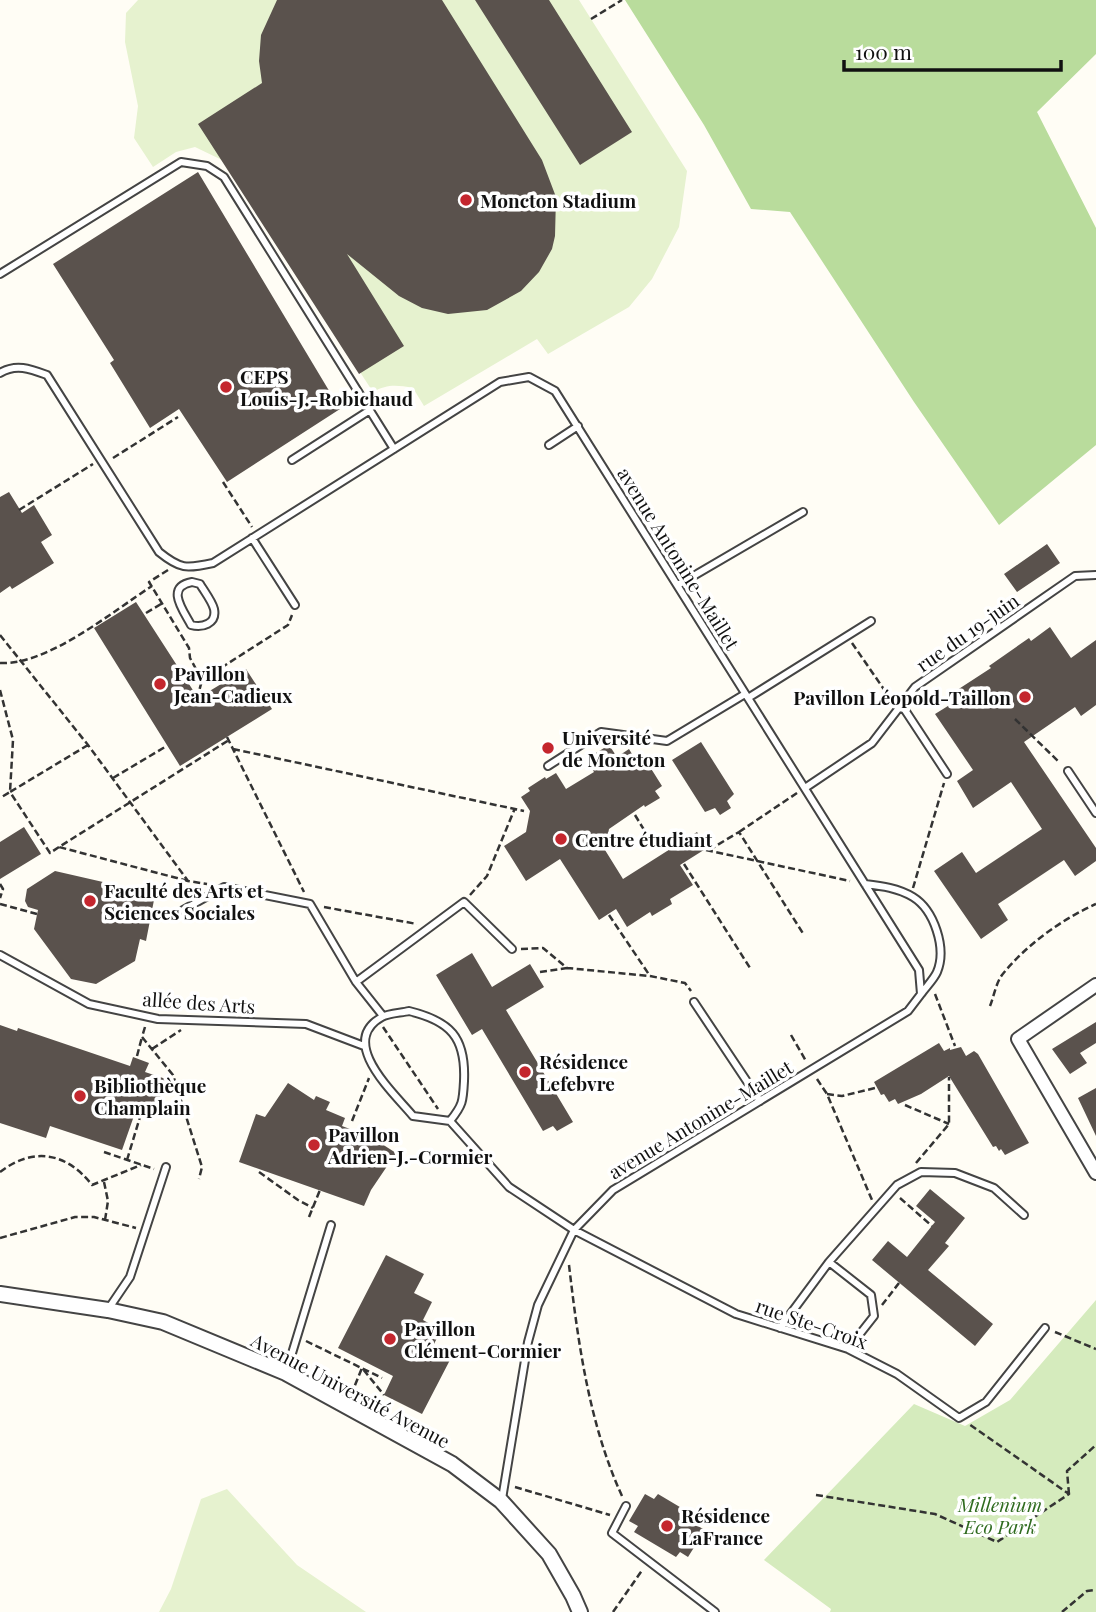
<svg xmlns="http://www.w3.org/2000/svg" width="1096" height="1612" viewBox="0 0 1096 1612" font-family="'Playfair Display',serif">
<style>
.green{fill:#d5ebbd}
.forest{fill:#b9dc9c}
.pitch{fill:#e6f2cf}
.building{fill:#5a524d}
.lines{fill:none;stroke-linecap:round;stroke-linejoin:round}
.service-casing{stroke:#444;stroke-width:10}
.minor-casing{stroke:#444;stroke-width:16}
.tertiary-casing{stroke:#444;stroke-width:18}
.path{stroke:#333;stroke-width:2.5;stroke-dasharray:7 3.5;stroke-linecap:butt}
.service{stroke:#fff;stroke-width:6}
.minor{stroke:#fff;stroke-width:12}
.tertiary{stroke:#fff;stroke-width:14}
.poi-dot{fill:#c4262e;stroke:#fff;stroke-width:2.5}
.labels{text-anchor:middle;dominant-baseline:central;stroke-width:7;stroke-linejoin:round;paint-order:stroke}
.poi-label{font-size:19px;font-weight:bold;fill:#111;stroke:#fff;text-anchor:start}
.street-label{font-size:19px;fill:#111;stroke:#fff}
.park-label{font-size:19px;font-style:italic;fill:#2f6b1f;stroke:#fff}
</style>
<rect width="100%" height="100%" fill="#fffdf5"/>
<path class="green" d="M1096,1300V1612H830L831,1609L764,1560L914,1404L965,1426L1010,1400Z"/>
<path class="forest" d="M625,0H1096V54L1037,112L1096,228V445L999,525L914,402L790,212L751,209L704,125Z"/>
<path class="pitch" d="M138,0H579L687,171L679,227L652,279L629,307L548,354L537,339L424,406L413,388C397,385 387,384 373,392L222,160L195,147L176,152L153,167L134,138L138,106L125,42L126,13Z
M227,1489L297,1565L366,1612H159L171,1589L201,1499Z"/>
<path class="building" d="M277,0H442L542,160L556,197L555,236L552,249L539,272L521,291L487,310L448,314L422,308L399,296L347,254L404,346L359,374L198,124L262,83L259,61L261,35Z
M475,0H549L632,132L580,165Z
M198,172L340,409L227,482L179,409L150,428L110,363L114,360L53,264Z
M9,492L22,513L34,505L52,535L41,542L54,563L12,589L10,586L0,593V497Z
M1047,544L1060,563L1017,592L1004,574Z
M136,602L198,698L246,669L272,709L180,766L94,628Z
M1050,627L1071,658L1096,640V705L1081,716L1075,707L1024,742L1096,848V861L1075,876L1064,860L998,904L1008,920L981,939L934,871L962,852L976,873L1042,829L1011,782L973,808L957,781L973,770L935,714L956,701L951,694L991,668L989,666L1029,638L1031,641Z
M701,742L734,794L727,801L731,808L720,815L715,808L705,812L672,760Z
M609,745L617,757L629,749L638,764L645,759L662,786L655,791L660,798L645,807L644,805L609,829L605,850L623,879L697,832L707,848L680,865L693,885L670,899L672,904L652,916L650,912L627,927L616,909L599,920L560,859L526,881L504,846L526,832L530,811L521,797L530,791L528,788L545,777L546,779L556,773L566,789L594,772L586,759Z
M24,827L41,854L0,879V842Z
M55,871L151,893L154,900L146,941L140,939L135,961L96,984L71,979L34,929L38,910L28,907L25,901L27,889Z
M472,953L492,987L530,964L544,987L506,1010L573,1122L557,1131L553,1126L543,1131L482,1029L472,1035L436,975Z
M1096,1022V1043L1080,1053L1087,1063L1070,1074L1052,1049Z
M0,1025L17,1031L18,1028L130,1066L133,1057L149,1063L145,1072L166,1079L153,1119L135,1113L122,1150L50,1126L46,1138L0,1123Z
M939,1043L944,1051L950,1048V1050L961,1047L966,1056L974,1051L978,1054L1029,1143L1005,1155L1001,1149L999,1151L996,1146L993,1147L949,1076L921,1094L898,1104L895,1099L889,1102L884,1094L881,1095L874,1082Z
M288,1083L314,1100L316,1096L330,1102L326,1110L345,1118L342,1126L371,1137L396,1153L371,1190L364,1206L239,1162L256,1114L265,1117Z
M1096,1088V1136L1078,1098Z
M930,1189L965,1218L945,1243L949,1246L928,1270L993,1324L975,1346L872,1260L888,1241L907,1257L935,1222L916,1206Z
M386,1255L424,1274L414,1293L432,1302L423,1320L441,1330L432,1348L451,1358L422,1414L384,1395L393,1376L338,1348Z
M645,1494L654,1499L658,1494L700,1519L696,1525L705,1530L688,1557L680,1552L676,1557L634,1532L638,1526L629,1521Z"/>
<g class="lines">
<g class="service-casing">
<path id="service" d="M0,274L181,162L207,166L224,177L394,449
M0,373C16,363 31,369 47,375L159,552C180,569 186,569 213,563L500,382L529,377L555,391L919,970L921,994L908,1011L613,1190L574,1230L538,1305L528,1342L502,1499
M549,445L578,426
M292,460L370,410
M252,538L295,605
M192,582L200,584C204,591 212,601 214,609C217,624 202,628 191,625C183,610 165,587 192,582Z
M678,585L803,512
M748,698L871,621
M901,704L947,774
M548,766L601,732L667,741L745,694
M1068,771L1096,813
M805,788L872,743L915,687L1075,576L1096,575
M865,884C882,886 898,888 913,897C934,910 947,948 937,972C934,979 926,987 921,994
M183,910L224,887L310,904L356,982
M0,955L89,1004L158,1019L306,1024L364,1046
M694,1002L760,1101
M409,1011C450,1021 466,1037 464,1081C463,1101 463,1105 450,1121L413,1116C394,1093 337,1042 382,1017C389,1013 401,1013 409,1011Z
M383,1016L356,982L464,902L512,949
M450,1121L509,1187L574,1230L736,1314L848,1349L897,1374L959,1418L986,1402L1045,1328
M829,1262L871,1295L874,1316L848,1349
M109,1308L130,1277L166,1167
M780,1328L829,1262L897,1185L921,1172L955,1173L994,1188L1024,1215
M286,1373L331,1225
M626,1506L612,1533L715,1612"/>
</g>
<g class="minor-casing">
<path id="minor" d="M1096,985L1018,1039L1096,1173"/>
</g>
<g class="tertiary-casing">
<path id="tertiary" d="M0,1294L108,1310L163,1322L286,1373L452,1464L501,1501L549,1554L573,1596L580,1612"/>
</g>
<path class="path" d="M591,19L622,0
M113,458L178,417
M223,482L252,527
M19,510L93,464
M168,570L149,582L189,648L190,658L202,680L288,625L292,615
M146,613L161,604
M0,635L88,745L188,881L207,884
M852,643L892,701
M0,663C47,666 113,611 152,586
M0,690L13,740L10,792L0,798
M197,699L202,680
M1015,719L1060,763
M227,737L304,892
M233,749L524,811
M113,778L165,747
M635,815L655,848
M739,832L797,793
M609,840L668,848
M59,847L50,853L10,792L88,745
M706,850L850,881
M709,850L739,832L804,935
M684,864L750,968
M188,881L59,847L229,740
M0,884L3,889L0,898
M913,888L944,783
M470,895L487,876L515,808
M0,904L37,914
M324,907L417,924
M609,915L650,976L685,983L691,991
M521,949L543,948L567,968L650,976
M540,972L567,968
M935,994L955,1046
M990,1006C994,996 996,983 1002,975C1026,945 1062,919 1096,904
M145,1027L142,1037L173,1075L202,1167L199,1179
M383,1027L438,1109
M791,1035L806,1061
M152,1049L181,1030
M137,1056L142,1037
M817,1079L827,1094L872,1200
M827,1094L842,1096L875,1088
M905,1105L949,1124
M352,1121L369,1078
M104,1152L154,1169
M127,1160L140,1117
M916,1163L949,1124V1077
M0,1172C34,1146 67,1153 92,1185L141,1165
M259,1172L298,1200L313,1208
M104,1182L108,1201L105,1220
M900,1198L932,1226
M309,1217L320,1190
M0,1238L75,1217H94L136,1228
M569,1265C578,1342 589,1424 622,1496
M882,1305L899,1283
M1055,1332L1096,1349
M306,1341L382,1378
M351,1395L362,1368L384,1395
M515,1487L610,1515
M1069,1494L1067,1471L1096,1445
M816,1495L935,1514L997,1542L1069,1494L969,1424
M613,1612L643,1569
M1062,1612L1087,1591L1096,1590"/>
<use href="#service" class="service"/>
<use href="#minor" class="minor"/>
<use href="#tertiary" class="tertiary"/>
</g>
<g class="poi-dot">
<circle cx="466" cy="200" r="7"/>
<circle cx="226" cy="387" r="7"/>
<circle cx="160" cy="684" r="7"/>
<circle cx="1025" cy="697" r="7"/>
<circle cx="548" cy="748" r="7"/>
<circle cx="561" cy="839" r="7"/>
<circle cx="90" cy="901" r="7"/>
<circle cx="525" cy="1072" r="7"/>
<circle cx="80" cy="1096" r="7"/>
<circle cx="314" cy="1145" r="7"/>
<circle cx="390" cy="1339" r="7"/>
<circle cx="667" cy="1526" r="7"/>
</g>
<g class="labels">
<g class="poi-label">
<text x="480" y="200">Moncton Stadium</text>
<text x="240" y="376">CEPS<tspan x="240" dy="22">Louis-J.-Robichaud</tspan></text>
<text x="174" y="673">Pavillon<tspan x="174" dy="22">Jean-Cadieux</tspan></text>
<text x="1011" y="697" text-anchor="end">Pavillon Léopold-Taillon</text>
<text x="562" y="737">Université<tspan x="562" dy="22">de Moncton</tspan></text>
<text x="575" y="839">Centre étudiant</text>
<text x="104" y="890">Faculté des Arts et<tspan x="104" dy="22">Sciences Sociales</tspan></text>
<text x="539" y="1061">Résidence<tspan x="539" dy="22">Lefebvre</tspan></text>
<text x="94" y="1085">Bibliothèque<tspan x="94" dy="22">Champlain</tspan></text>
<text x="328" y="1134">Pavillon<tspan x="328" dy="22">Adrien-J.-Cormier</tspan></text>
<text x="404" y="1328">Pavillon<tspan x="404" dy="22">Clément-Cormier</tspan></text>
<text x="681" y="1515">Résidence<tspan x="681" dy="22">LaFrance</tspan></text>
</g>
<g class="street-label">
<text transform="translate(679 558) rotate(58)">avenue Antonine-Maillet</text>
<text transform="translate(967 632) rotate(-35)">rue du 19-juin</text>
<text transform="translate(199 1002) rotate(4)">allée des Arts</text>
<text transform="translate(700 1119) rotate(-31)">avenue Antonine-Maillet</text>
<text transform="translate(812 1323) rotate(19)">rue Ste-Croix</text>
<text transform="translate(351 1390) rotate(28)">Avenue Université Avenue</text>
</g>
<g class="park-label">
<text x="1000" y="1504">Millenium<tspan x="1000" dy="22">Eco Park</tspan></text>
</g>
</g>
<path d="M844 60v10h217v-10" fill="none" stroke="#111111" stroke-width="3.5"/>
<text x="855" y="60" font-size="21" fill="#111111" stroke="#ffffff" stroke-width="5" paint-order="stroke">100 m</text>
</svg>
